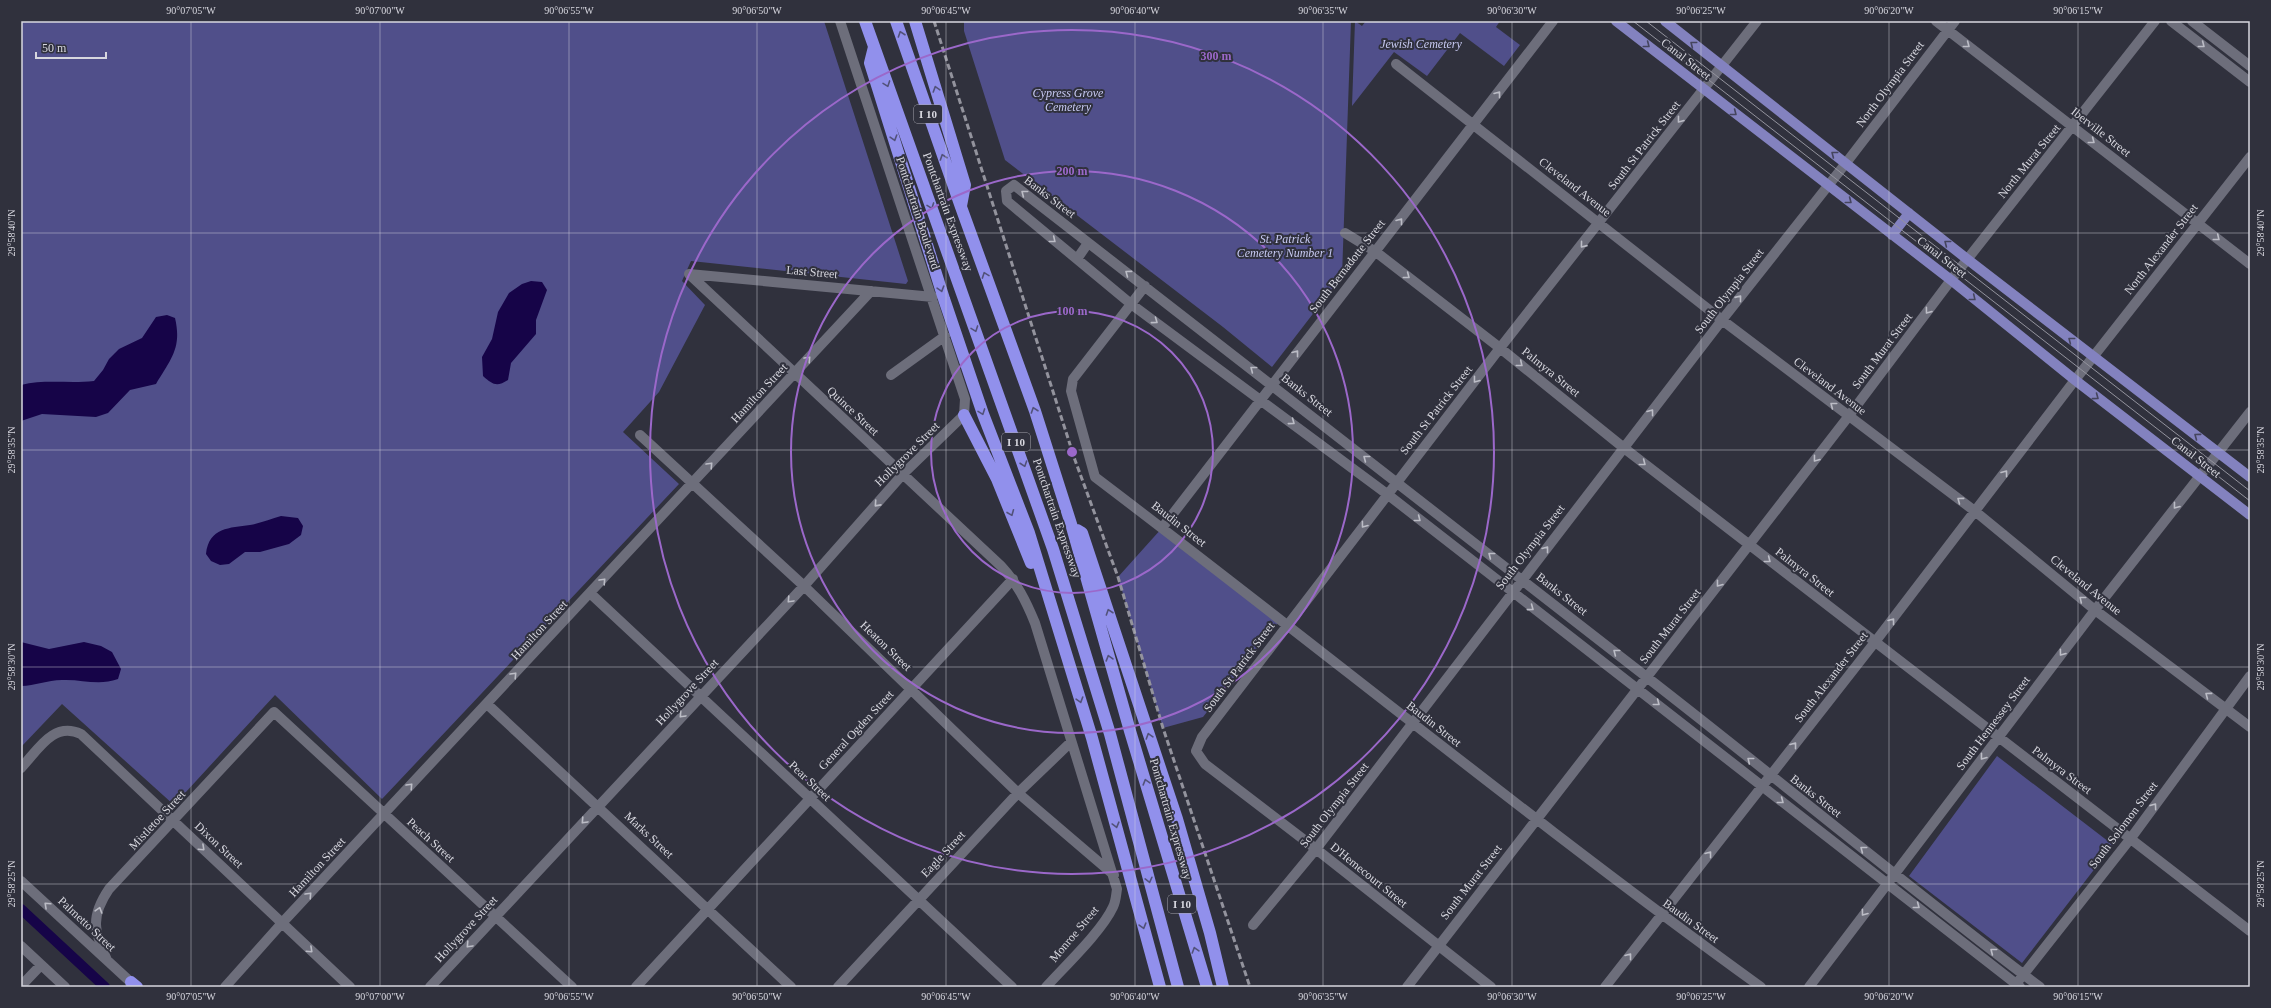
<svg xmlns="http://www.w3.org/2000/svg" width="2271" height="1008" viewBox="0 0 2271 1008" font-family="'Times New Roman',serif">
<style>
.green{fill:#504f8a}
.water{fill:#160448}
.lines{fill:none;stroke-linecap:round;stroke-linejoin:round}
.canal{stroke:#160448;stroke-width:10}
.minor{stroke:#6d6e7b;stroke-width:10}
.major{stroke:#8382bf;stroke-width:10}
.highway{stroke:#9190ec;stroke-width:12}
.tram{stroke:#93939d;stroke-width:1}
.rail{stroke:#93939d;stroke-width:3;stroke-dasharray:6 3;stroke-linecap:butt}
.oneway{stroke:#52527a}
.oneway2{stroke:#45455e}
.oneway3{stroke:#bcbdc6}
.ticks{fill:none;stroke:#d7d7df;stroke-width:1;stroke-opacity:0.45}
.ring{fill:none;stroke:#9b68ca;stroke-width:2}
.labels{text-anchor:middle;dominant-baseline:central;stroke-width:4;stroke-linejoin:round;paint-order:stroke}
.shield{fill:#30313d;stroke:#a5a5ae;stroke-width:1}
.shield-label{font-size:11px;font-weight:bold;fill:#d7d7df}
.park-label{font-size:12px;font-style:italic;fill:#c7c9f2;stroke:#30313d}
.street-label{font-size:12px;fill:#d7d7df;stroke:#30313d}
.centre{fill:#9b68ca;stroke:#30313d;stroke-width:2}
.ring-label{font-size:12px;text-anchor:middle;font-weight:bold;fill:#9b68ca;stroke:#30313d;stroke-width:4;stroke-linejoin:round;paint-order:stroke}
.neatline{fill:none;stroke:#d7d7df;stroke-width:1.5}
.ticks-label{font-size:10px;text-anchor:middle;fill:#d7d7df}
</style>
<rect width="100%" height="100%" fill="#30313d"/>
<path class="green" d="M21,21H824L908,281L906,284L691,261L682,281L705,305L659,392L623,432L679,484L382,799L275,695L174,805L62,704L21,747Z
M964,21H1351L1342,276L1272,367L1223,327L1005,160L964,31Z
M1355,21L1362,26L1366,21H1500L1496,27L1520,45L1504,66L1460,33L1427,76L1394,52L1352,106Z
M1162,528L1280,620L1203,717L1163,728L1118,577Z
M1997,756L2113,845L2022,963L1909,876Z"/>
<path class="water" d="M531,281L542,282L547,290L536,320V334L511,363L508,380C497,387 493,385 483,376L482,357L492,339L498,312L509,293L522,284Z
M167,315L175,318C182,348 171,359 156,384L130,390L108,413L96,417L42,414L21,421V385C45,379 70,384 94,381L103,370L109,359L119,349L142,338L156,317Z
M281,516L298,518L303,526L301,535L289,544L260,552H245L229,564L220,565L211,561L206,554C209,527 230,528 250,525C261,523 271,519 281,516Z
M21,642L49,649L84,642L101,646L112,652L121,669L118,679C98,686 82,679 62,680C47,680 35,686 21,686Z"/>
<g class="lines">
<path class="canal" d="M21,909L105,987"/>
<path class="minor" d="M1936,21L2250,264
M2171,21L2250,82
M2192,21L2250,66
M1396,64L1722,320L1976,512L2095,610L2250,727
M1345,233L1376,252L1500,348L1624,448L2250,931
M1077,259L1088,243
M689,274L1001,566C1017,583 1026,601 1035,623L1117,889C1116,895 1116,901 1113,907C1102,931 1065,966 1046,987
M689,274L933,297
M1145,286L1073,379L1071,391L1095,477C1318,646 1534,823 1761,987
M891,375L945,336
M640,435L804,586L1018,793L1114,875
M1162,528L1553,21
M591,594L1012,987
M487,704L791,987
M21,768C38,750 53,721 81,734L350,987
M21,881L136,987
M1253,925L1316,849L1722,320L1846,163L1955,21
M21,946L65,987
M107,960C94,931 90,917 109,889L274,712L572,987
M2020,979L2131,838L2250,676
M21,986L41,965
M225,987L282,923L871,291
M430,987L804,586L903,474L964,415L965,399L840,21
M636,987L1013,579
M838,987L1018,793L1071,742
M1407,987L1848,417L1951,280L2155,21
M1491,987L1316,849L1205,764L1196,751L1202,737L1500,348L1757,21
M1605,987L1875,642L2075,380L2250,157
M1809,987L2095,610L2250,412
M2020,987L1387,494L1131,304L1013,206L1007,201L1006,191L1014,185C1225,348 1435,511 1644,675C1777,778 1906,886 2040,987"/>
<path class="major" d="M1616,21L1951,280L2075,380L2250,515
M1665,21L1967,259L2250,477
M1892,235L1909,213"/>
<path class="highway" d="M865,21L1053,549L1110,734L1178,987
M896,21L961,207L1035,411L1072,527L1130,731L1207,987
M915,21L965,185L961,206
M874,47L870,63L944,299L983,414L1029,533L1092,738L1160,987
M964,415L997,479L1031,563
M1077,530L1082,533L1177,819L1210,933L1223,987
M131,982L137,987"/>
<path class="tram" d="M1633,21L2250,501
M1646,21L2250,491"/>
<path class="rail" d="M934,21L1075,460L1118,577L1163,728L1250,987"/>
</g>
<defs><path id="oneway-chevron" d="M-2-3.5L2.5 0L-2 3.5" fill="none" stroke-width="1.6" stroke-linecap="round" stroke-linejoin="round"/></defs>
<g class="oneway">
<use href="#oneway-chevron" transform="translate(901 34) rotate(-109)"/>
<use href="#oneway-chevron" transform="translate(887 84) rotate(70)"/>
<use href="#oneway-chevron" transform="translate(936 89) rotate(-107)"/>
<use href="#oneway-chevron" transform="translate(894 138) rotate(73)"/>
<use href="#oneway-chevron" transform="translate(943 157) rotate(-109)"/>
<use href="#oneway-chevron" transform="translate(931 206) rotate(70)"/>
<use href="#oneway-chevron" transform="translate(985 275) rotate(-110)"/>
<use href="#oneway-chevron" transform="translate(941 289) rotate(73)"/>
<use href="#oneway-chevron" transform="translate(975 329) rotate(70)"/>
<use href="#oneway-chevron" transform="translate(1034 410) rotate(-109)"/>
<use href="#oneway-chevron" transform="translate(982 412) rotate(70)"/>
<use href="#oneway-chevron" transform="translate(1024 464) rotate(71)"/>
<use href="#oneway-chevron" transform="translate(1011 513) rotate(68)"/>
<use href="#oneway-chevron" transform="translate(1109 612) rotate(-109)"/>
<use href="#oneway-chevron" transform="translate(1109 658) rotate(-106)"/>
<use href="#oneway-chevron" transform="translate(1080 700) rotate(73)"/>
<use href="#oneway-chevron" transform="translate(1149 736) rotate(-107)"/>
<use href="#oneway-chevron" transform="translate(1146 782) rotate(-106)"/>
<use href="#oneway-chevron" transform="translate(1116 825) rotate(75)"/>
<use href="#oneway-chevron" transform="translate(1149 880) rotate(76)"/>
<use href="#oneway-chevron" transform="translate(1143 926) rotate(74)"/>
<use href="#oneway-chevron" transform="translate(1195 950) rotate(-107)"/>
</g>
<g class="oneway2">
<use href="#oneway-chevron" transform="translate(1693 44) rotate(-142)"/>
<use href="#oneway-chevron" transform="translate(1647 45) rotate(38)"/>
<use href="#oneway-chevron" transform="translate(1734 113) rotate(38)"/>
<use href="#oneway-chevron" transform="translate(1834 154) rotate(-142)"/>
<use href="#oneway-chevron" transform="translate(1849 201) rotate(38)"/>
<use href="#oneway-chevron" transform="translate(1947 243) rotate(-142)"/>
<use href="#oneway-chevron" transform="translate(1973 298) rotate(39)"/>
<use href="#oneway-chevron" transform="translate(2071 340) rotate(-142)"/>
<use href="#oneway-chevron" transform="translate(2096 397) rotate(37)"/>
<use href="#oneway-chevron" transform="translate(2197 436) rotate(-143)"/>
</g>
<g class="oneway3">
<use href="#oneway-chevron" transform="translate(1967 45) rotate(38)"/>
<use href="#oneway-chevron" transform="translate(2202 45) rotate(38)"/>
<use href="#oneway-chevron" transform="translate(1498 94) rotate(-52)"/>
<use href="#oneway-chevron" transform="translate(1680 120) rotate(128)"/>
<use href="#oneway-chevron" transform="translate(2092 141) rotate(38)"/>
<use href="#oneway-chevron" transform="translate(1024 193) rotate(-142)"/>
<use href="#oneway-chevron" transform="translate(1400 221) rotate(-52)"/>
<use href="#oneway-chevron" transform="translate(2217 238) rotate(39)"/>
<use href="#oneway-chevron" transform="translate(1053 240) rotate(39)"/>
<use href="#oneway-chevron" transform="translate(1583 245) rotate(129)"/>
<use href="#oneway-chevron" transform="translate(1128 273) rotate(-143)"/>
<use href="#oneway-chevron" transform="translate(1407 276) rotate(38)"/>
<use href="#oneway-chevron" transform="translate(1739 298) rotate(-51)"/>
<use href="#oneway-chevron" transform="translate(1928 311) rotate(127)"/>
<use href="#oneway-chevron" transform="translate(1155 321) rotate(36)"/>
<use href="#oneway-chevron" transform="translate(1296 353) rotate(-52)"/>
<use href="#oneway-chevron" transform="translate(808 359) rotate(-47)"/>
<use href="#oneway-chevron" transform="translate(1520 364) rotate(39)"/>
<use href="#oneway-chevron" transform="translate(1253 369) rotate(-142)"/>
<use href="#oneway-chevron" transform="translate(1476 380) rotate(128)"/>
<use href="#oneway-chevron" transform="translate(1833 405) rotate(-142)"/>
<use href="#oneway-chevron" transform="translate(1651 412) rotate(-53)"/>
<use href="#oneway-chevron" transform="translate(1292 422) rotate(37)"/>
<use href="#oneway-chevron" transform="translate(1366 458) rotate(-142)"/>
<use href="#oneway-chevron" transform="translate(1816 459) rotate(128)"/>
<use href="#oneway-chevron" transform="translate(1643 463) rotate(38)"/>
<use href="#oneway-chevron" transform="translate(710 465) rotate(-47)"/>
<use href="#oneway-chevron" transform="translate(2005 473) rotate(-53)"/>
<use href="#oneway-chevron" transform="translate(1960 500) rotate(-143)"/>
<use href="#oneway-chevron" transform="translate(877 504) rotate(132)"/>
<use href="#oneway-chevron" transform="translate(2176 506) rotate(128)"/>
<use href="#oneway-chevron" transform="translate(1418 519) rotate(38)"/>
<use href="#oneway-chevron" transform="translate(1364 525) rotate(127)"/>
<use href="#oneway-chevron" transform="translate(1546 549) rotate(-52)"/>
<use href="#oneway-chevron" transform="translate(1491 555) rotate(-142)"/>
<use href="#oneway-chevron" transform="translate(1768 560) rotate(38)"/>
<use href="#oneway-chevron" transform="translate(603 581) rotate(-47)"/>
<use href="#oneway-chevron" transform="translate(1719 584) rotate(128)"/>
<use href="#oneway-chevron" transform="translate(2082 599) rotate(-141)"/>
<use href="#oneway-chevron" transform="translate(790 600) rotate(133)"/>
<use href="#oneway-chevron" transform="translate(1531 608) rotate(37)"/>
<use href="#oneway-chevron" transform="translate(1892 621) rotate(-52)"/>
<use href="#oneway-chevron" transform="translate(1616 652) rotate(-142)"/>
<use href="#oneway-chevron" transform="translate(2062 653) rotate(127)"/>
<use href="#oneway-chevron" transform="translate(514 675) rotate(-47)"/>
<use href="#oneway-chevron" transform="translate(2208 695) rotate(-143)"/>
<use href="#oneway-chevron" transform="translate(1657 703) rotate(38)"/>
<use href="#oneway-chevron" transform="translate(682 715) rotate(133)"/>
<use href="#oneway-chevron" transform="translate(1794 745) rotate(-52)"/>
<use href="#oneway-chevron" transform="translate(1983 757) rotate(128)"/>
<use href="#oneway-chevron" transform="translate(1750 760) rotate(-141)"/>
<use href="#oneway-chevron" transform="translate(410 786) rotate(-47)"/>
<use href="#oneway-chevron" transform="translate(1781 801) rotate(38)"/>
<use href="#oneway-chevron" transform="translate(2154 806) rotate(-54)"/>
<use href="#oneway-chevron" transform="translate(584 821) rotate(133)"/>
<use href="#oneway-chevron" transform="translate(202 848) rotate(43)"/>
<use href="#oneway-chevron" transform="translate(1863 849) rotate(-142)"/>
<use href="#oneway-chevron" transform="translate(1709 854) rotate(-52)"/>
<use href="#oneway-chevron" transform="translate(309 895) rotate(-47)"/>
<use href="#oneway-chevron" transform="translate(47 905) rotate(-137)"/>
<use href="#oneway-chevron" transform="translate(1917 906) rotate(38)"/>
<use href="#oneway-chevron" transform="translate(99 910) rotate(-73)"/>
<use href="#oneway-chevron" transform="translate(1864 913) rotate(127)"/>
<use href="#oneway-chevron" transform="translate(469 945) rotate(133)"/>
<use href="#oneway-chevron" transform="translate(310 950) rotate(43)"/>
<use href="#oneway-chevron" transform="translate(1993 951) rotate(-142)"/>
<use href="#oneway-chevron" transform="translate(1629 956) rotate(-52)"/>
</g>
<path class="ticks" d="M191,21V987M380,21V987M569,21V987M757,21V987M946,21V987M1135,21V987M1323,21V987M1512,21V987M1701,21V987M1889,21V987M2078,21V987M21,233H2250M21,450H2250M21,667H2250M21,884H2250"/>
<g class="ring">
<circle cx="1072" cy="452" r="141"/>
<circle cx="1072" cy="452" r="281"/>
<circle cx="1072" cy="452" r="422"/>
</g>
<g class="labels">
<g class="shield">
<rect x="914" y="105" width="28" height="18" rx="3"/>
<rect x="1002" y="433" width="28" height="18" rx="3"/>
<rect x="1168" y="895" width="28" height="18" rx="3"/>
</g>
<g class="shield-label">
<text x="928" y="114">I 10</text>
<text x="1016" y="442">I 10</text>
<text x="1182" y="904">I 10</text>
</g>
<g class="park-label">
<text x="1421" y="44">Jewish Cemetery</text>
<text x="1068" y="93">Cypress Grove<tspan x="1068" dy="14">Cemetery</tspan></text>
<text x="1285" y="239">St. Patrick<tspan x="1285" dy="14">Cemetery Number 1</tspan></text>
</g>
<g class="street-label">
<text transform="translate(1686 59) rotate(38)">Canal Street</text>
<text transform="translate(1890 84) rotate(-53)">North Olympia Street</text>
<text transform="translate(2101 132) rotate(38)">Iberville Street</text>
<text transform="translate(1644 145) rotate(-52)">South St Patrick Street</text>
<text transform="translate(2029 161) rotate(-51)">North Murat Street</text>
<text transform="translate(1575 187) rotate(38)">Cleveland Avenue</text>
<text transform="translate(1050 197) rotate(37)">Banks Street</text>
<text transform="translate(948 212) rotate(70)">Pontchartrain Expressway</text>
<text transform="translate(918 213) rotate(72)">Pontchartrain Boulevard</text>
<text transform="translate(2161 249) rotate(-52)">North Alexander Street</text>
<text transform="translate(1942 257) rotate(38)">Canal Street</text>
<text transform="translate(1347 266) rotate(-52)">South Bernadotte Street</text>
<text transform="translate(812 272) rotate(5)">Last Street</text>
<text transform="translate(1729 291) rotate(-52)">South Olympia Street</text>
<text transform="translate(1882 351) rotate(-53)">South Murat Street</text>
<text transform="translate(1551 372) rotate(39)">Palmyra Street</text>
<text transform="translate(1830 386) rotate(37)">Cleveland Avenue</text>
<text transform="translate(759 393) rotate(-47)">Hamilton Street</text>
<text transform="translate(1307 395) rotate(38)">Banks Street</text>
<text transform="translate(1436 410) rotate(-52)">South St Patrick Street</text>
<text transform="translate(853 411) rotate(43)">Quince Street</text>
<text transform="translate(907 454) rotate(-45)">Hollygrove Street</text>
<text transform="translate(2196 457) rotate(38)">Canal Street</text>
<text transform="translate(1057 518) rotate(71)">Pontchartrain Expressway</text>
<text transform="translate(1179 524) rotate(38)">Baudin Street</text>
<text transform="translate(1530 547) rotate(-52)">South Olympia Street</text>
<text transform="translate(1805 572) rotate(38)">Palmyra Street</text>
<text transform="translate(2086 585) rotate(39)">Cleveland Avenue</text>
<text transform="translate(1562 594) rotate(38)">Banks Street</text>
<text transform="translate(1670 626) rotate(-52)">South Murat Street</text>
<text transform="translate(539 630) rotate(-47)">Hamilton Street</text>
<text transform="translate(886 646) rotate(44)">Heaton Street</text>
<text transform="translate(1239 667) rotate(-53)">South St Patrick Street</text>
<text transform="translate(1831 677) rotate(-52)">South Alexander Street</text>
<text transform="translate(687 692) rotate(-47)">Hollygrove Street</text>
<text transform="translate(1993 723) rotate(-53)">South Hennessey Street</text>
<text transform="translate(1434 724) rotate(38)">Baudin Street</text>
<text transform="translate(856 730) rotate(-47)">General Ogden Street</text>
<text transform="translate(2062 770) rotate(37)">Palmyra Street</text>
<text transform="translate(810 781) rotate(43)">Pear Street</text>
<text transform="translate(1816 796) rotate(38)">Banks Street</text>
<text transform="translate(1334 805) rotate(-52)">South Olympia Street</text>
<text transform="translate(1171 819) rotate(74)">Pontchartrain Expressway</text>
<text transform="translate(157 820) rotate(-47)">Mistletoe Street</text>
<text transform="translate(2123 825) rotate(-53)">South Solomon Street</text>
<text transform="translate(649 835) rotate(43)">Marks Street</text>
<text transform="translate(431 840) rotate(42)">Peach Street</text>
<text transform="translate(219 845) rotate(43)">Dixon Street</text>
<text transform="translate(943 854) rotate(-47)">Eagle Street</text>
<text transform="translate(317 867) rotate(-47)">Hamilton Street</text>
<text transform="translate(1369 875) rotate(39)">D'Hemecourt Street</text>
<text transform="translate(1471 882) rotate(-52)">South Murat Street</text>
<text transform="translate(1691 921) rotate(36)">Baudin Street</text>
<text transform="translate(87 924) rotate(43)">Palmetto Street</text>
<text transform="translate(466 929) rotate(-47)">Hollygrove Street</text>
<text transform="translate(1074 934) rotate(-50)">Monroe Street</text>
</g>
</g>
<circle cx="1072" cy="452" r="6" class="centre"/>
<g class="ring-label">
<text x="1216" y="60">300 m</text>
<text x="1072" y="175">200 m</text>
<text x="1072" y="315">100 m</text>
</g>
<rect width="2271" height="1008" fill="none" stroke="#30313d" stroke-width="44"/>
<path d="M36 52v6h70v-6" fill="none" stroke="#d7d7df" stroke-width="2"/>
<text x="42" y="52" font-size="12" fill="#d7d7df" stroke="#30313d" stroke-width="3" paint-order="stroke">50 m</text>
<rect x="22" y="22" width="2227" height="964" class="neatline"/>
<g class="ticks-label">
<text x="191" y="14">90°07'05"W</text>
<text x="380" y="14">90°07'00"W</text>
<text x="569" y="14">90°06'55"W</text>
<text x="757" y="14">90°06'50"W</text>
<text x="946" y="14">90°06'45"W</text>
<text x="1135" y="14">90°06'40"W</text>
<text x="1323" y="14">90°06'35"W</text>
<text x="1512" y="14">90°06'30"W</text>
<text x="1701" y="14">90°06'25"W</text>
<text x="1889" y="14">90°06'20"W</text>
<text x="2078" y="14">90°06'15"W</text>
<text transform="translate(11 233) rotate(-90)" y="4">29°58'40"N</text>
<text transform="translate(2260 233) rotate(-90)" y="4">29°58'40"N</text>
<text transform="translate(11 450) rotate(-90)" y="4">29°58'35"N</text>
<text transform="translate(2260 450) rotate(-90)" y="4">29°58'35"N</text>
<text transform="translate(11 667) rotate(-90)" y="4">29°58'30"N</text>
<text transform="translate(2260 667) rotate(-90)" y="4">29°58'30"N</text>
<text transform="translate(11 884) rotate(-90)" y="4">29°58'25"N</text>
<text transform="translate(2260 884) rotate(-90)" y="4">29°58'25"N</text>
<text x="191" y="1000">90°07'05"W</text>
<text x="380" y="1000">90°07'00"W</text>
<text x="569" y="1000">90°06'55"W</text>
<text x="757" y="1000">90°06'50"W</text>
<text x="946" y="1000">90°06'45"W</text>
<text x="1135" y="1000">90°06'40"W</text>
<text x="1323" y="1000">90°06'35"W</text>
<text x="1512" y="1000">90°06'30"W</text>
<text x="1701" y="1000">90°06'25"W</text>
<text x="1889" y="1000">90°06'20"W</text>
<text x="2078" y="1000">90°06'15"W</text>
</g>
</svg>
